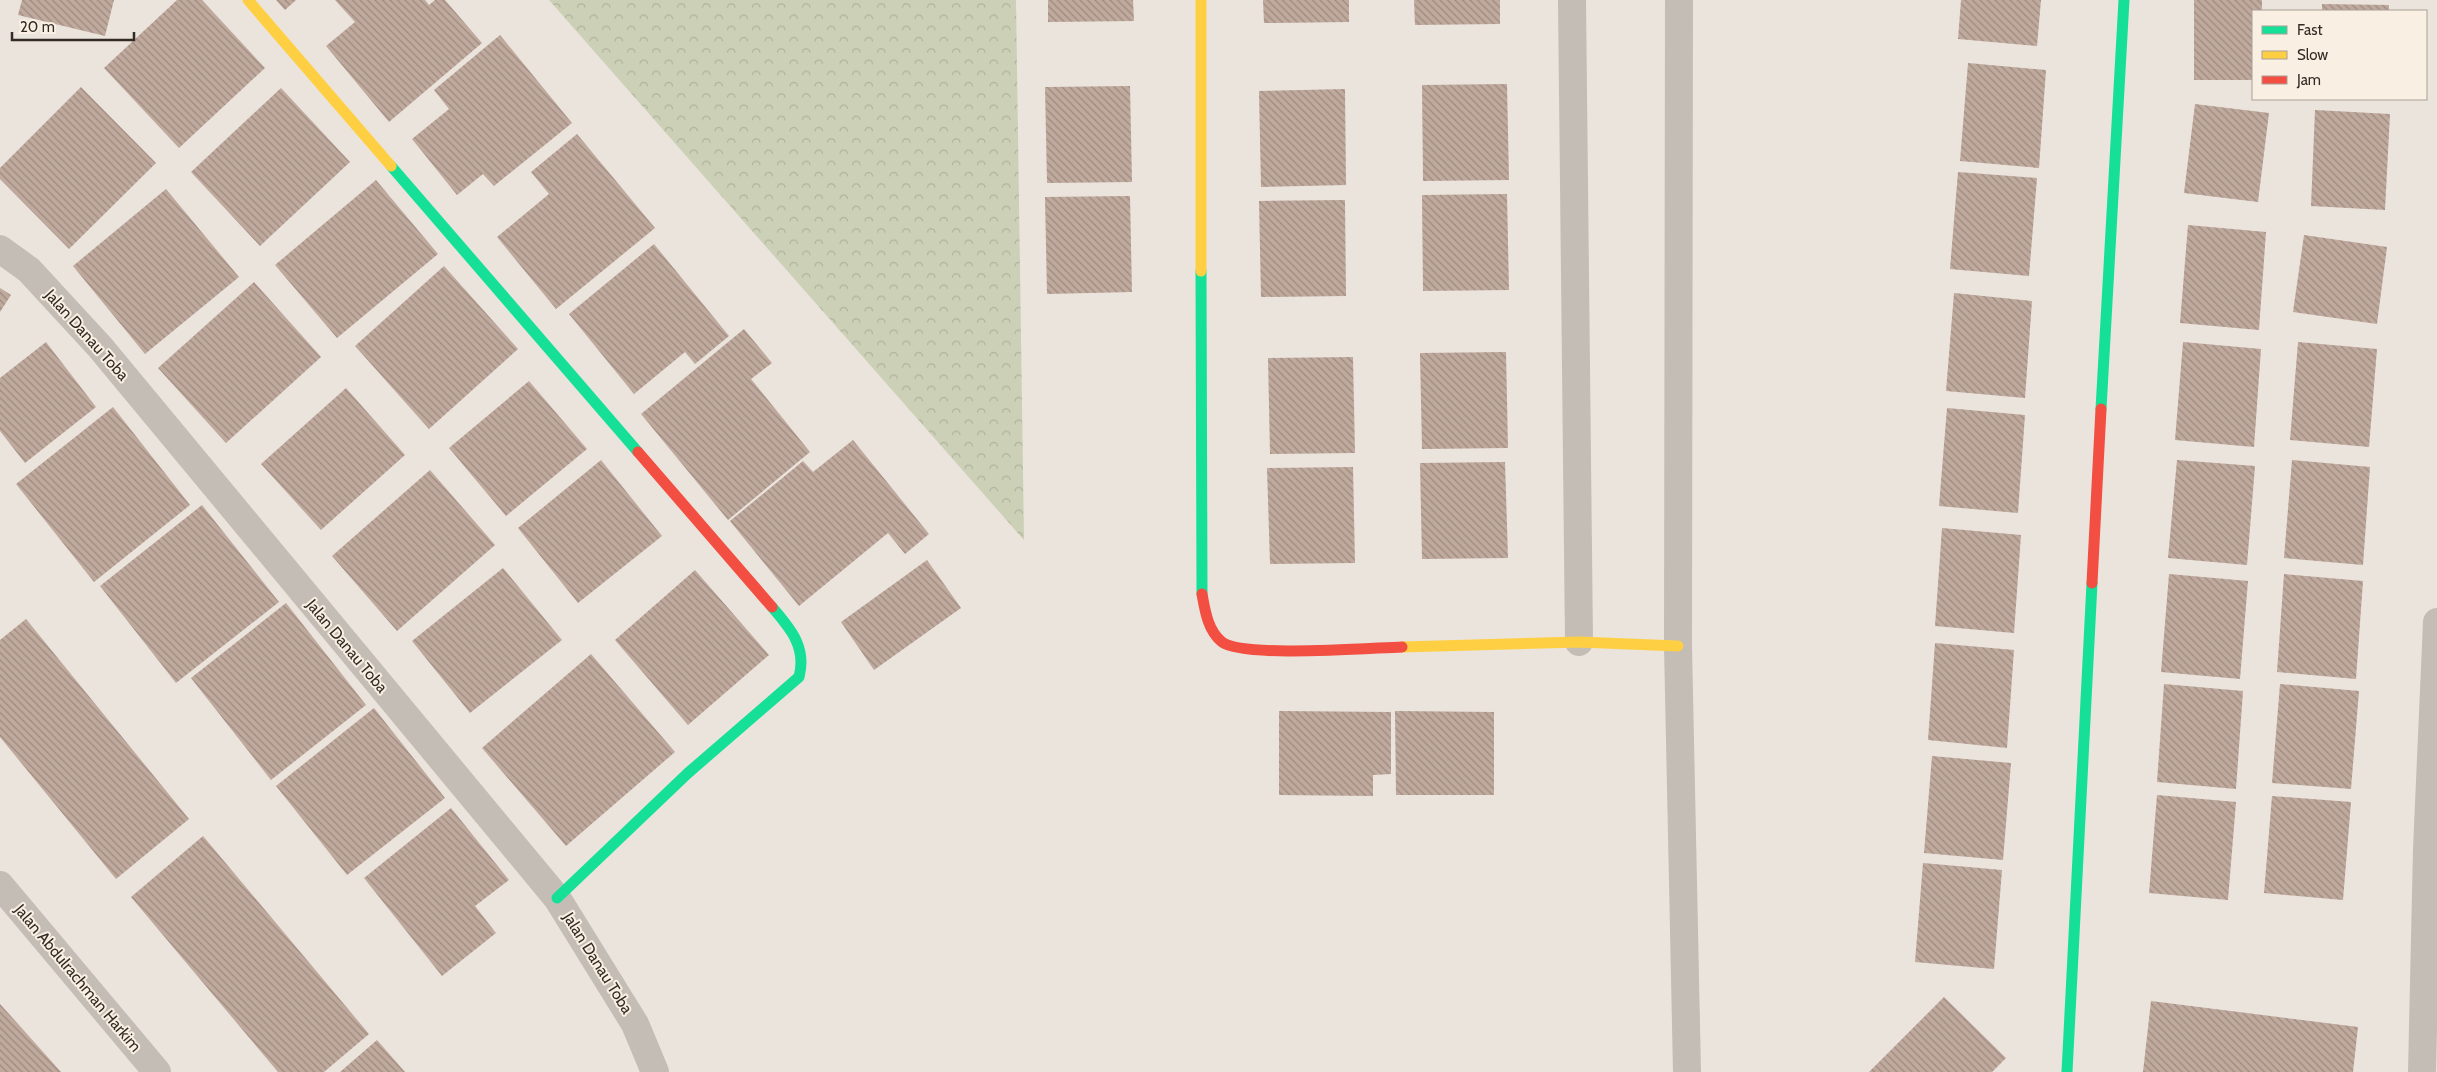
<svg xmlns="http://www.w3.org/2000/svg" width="2437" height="1072" viewBox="0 0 2437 1072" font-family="Cabin,sans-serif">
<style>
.forest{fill:url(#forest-crowns)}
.building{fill:url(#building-back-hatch)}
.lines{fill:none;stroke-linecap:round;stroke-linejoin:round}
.street{stroke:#c3bdb6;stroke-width:28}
.fast{stroke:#16e098;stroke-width:11}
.slow{stroke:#ffcf43;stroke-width:11}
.jam{stroke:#f24e42;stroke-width:11}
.labels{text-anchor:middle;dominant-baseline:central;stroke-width:4;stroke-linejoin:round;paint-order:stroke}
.street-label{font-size:16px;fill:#332a25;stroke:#f9efe2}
</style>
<defs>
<pattern id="forest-crowns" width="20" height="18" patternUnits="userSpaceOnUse" patternTransform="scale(1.25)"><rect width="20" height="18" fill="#cbd0b6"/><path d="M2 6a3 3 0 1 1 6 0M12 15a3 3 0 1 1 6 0" fill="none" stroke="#afb39c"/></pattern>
<pattern id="building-back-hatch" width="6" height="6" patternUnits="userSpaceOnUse" patternTransform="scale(1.25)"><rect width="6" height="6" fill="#c0a99d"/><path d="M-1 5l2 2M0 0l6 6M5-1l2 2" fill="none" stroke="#9d8a80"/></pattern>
</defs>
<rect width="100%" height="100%" fill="#ebe4dc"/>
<path class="forest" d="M549,0H1016L1024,540Z"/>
<path class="building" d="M22,0H114L105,36L18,15Z
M177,0H202L265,68L179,148L104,68Z
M276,0H296L285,10Z
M335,0H425L429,5L435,0H445L482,43L389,122L326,46L355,22Z
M1048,0H1133L1134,21L1048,22Z
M1263,0H1349V22L1264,23Z
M1414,0H1500V24L1415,25Z
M1961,0H2041L2037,46L1958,39Z
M2194,0H2262V11H2253V80H2194Z
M2322,4L2389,5V11H2322Z
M500,35L572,123L494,186L483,174L457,195L412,139L449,109L434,90Z
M1968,63L2046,70L2039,168L1960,161Z
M1507,84L1509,180L1423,181L1422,85Z
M1130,86L1132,182L1047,183L1045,87Z
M81,87L156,163L69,249L0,179V168Z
M281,88L350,162L260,246L191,172Z
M1345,89L1346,185L1261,187L1259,91Z
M2195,104L2269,113L2258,202L2184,193Z
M2315,110L2390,114L2385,210L2311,206Z
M577,134L655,228L556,309L497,237L549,194L531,172Z
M1958,172L2037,178L2029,276L1950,269Z
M376,180L438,254L337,338L275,265Z
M166,189L239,277L145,354L73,266Z
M1507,194L1509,290L1423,291L1422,195Z
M1130,196L1132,292L1047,294L1045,197Z
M1345,200L1346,296L1261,297L1259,201Z
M2188,225L2266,232L2259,330L2180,323Z
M2304,235L2387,247L2377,324L2293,312Z
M654,244L729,336L695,364L685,352L634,394L569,314Z
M444,266L518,349L429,429L355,346Z
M254,282L321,357L226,443L158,368Z
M0,288L11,295L0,312Z
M1954,293L2032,301L2025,398L1946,391Z
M744,329L772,363L751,379L810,452L728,520L641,414Z
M46,342L96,407L25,463L0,431V378Z
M2183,342L2261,349L2254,447L2175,440Z
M2298,342L2377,349L2369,447L2290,440Z
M1506,352L1508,448L1422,449L1420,353Z
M1353,357L1355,453L1270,454L1268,358Z
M529,381L587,449L506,516L449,448Z
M346,388L405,455L321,530L261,464Z
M113,407L190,505L94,582L16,484Z
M1947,408L2025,415L2018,513L1939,506Z
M853,440L929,534L905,554L888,533L799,606L730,521L803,461L813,472Z
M601,460L662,536L578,603L518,528Z
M2177,460L2255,466L2247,565L2168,558Z
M2292,460L2370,467L2363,565L2284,558Z
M1505,462L1508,558L1422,559L1420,463Z
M1353,467L1355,563L1270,564L1267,468Z
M430,470L495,545L397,631L332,556Z
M202,505L279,602L176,683L100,586Z
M1942,528L2021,535L2014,633L1935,626Z
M927,560L961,608L874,670L841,622Z
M503,568L562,640L470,713L412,641Z
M695,570L769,655L688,725L615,640Z
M2169,574L2248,581L2240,679L2161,672Z
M2284,574L2363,581L2356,679L2277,672Z
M286,603L366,705L271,780L191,678Z
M26,619L189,819L116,879L0,737V640Z
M1935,643L2014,650L2007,748L1928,740Z
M591,654L675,752L566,846L482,748Z
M2164,684L2243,691L2236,789L2157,782Z
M2280,684L2359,691L2351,789L2272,783Z
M374,708L445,798L347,875L276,786Z
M1279,711L1391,712V774L1373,775V796L1279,795Z
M1395,711L1494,712V795H1396Z
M1932,756L2011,763L2003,860L1924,853Z
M2157,795L2236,802L2228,900L2149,893Z
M2272,796L2351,802L2343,900L2264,893Z
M451,808L509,880L475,906L496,933L442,976L364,878Z
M203,836L369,1034L324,1072H278L131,897Z
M1923,863L2002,870L1994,969L1915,962Z
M1944,997L2006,1058L1992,1072H1869Z
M2151,1001L2358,1027L2353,1072H2143Z
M0,1004L10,1015L61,1072H0Z
M377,1040L405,1072H340Z"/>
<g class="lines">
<path class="street" d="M1572,0L1579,642
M1679,0L1678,646L1687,1072
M0,249L29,270L100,347L557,898L635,1024L655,1072
M0,885L157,1072
M2422,1072L2427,849L2437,622"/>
<path class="fast" d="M391,166L638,452
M1201,271L1202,594
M2101,409L2124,0
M557,898L688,773L799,677C807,647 790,628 772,607
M2067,1072L2092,583"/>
<path class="slow" d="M248,0L391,166
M1201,0V271
M1402,647L1579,642L1678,646"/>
<path class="jam" d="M638,452L772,607
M2092,583L2101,409
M1202,594C1205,611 1208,631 1222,642C1243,658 1369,648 1402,647"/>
</g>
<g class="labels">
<g class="street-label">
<text transform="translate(87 335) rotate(48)">Jalan Danau Toba</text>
<text transform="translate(347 646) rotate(50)">Jalan Danau Toba</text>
<text transform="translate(598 963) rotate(58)">Jalan Danau Toba</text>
<text transform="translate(78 978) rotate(50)">Jalan Abdulrachman Harkim</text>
</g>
</g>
<rect x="2252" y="10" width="175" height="90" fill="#f9efe2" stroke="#aaa096"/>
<rect x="2262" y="26" width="25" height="8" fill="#16e098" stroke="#aaa096"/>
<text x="2297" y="35" font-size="15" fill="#332a25">Fast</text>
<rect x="2262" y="51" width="25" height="8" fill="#ffcf43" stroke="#aaa096"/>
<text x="2297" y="60" font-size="15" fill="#332a25">Slow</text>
<rect x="2262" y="76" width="25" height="8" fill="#f24e42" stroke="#aaa096"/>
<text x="2297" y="85" font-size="15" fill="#332a25">Jam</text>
<path d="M12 32v8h122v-8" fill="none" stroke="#332a25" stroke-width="2.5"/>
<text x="20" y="32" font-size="15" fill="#332a25" stroke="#f9efe2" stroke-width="4" paint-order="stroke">20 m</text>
</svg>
